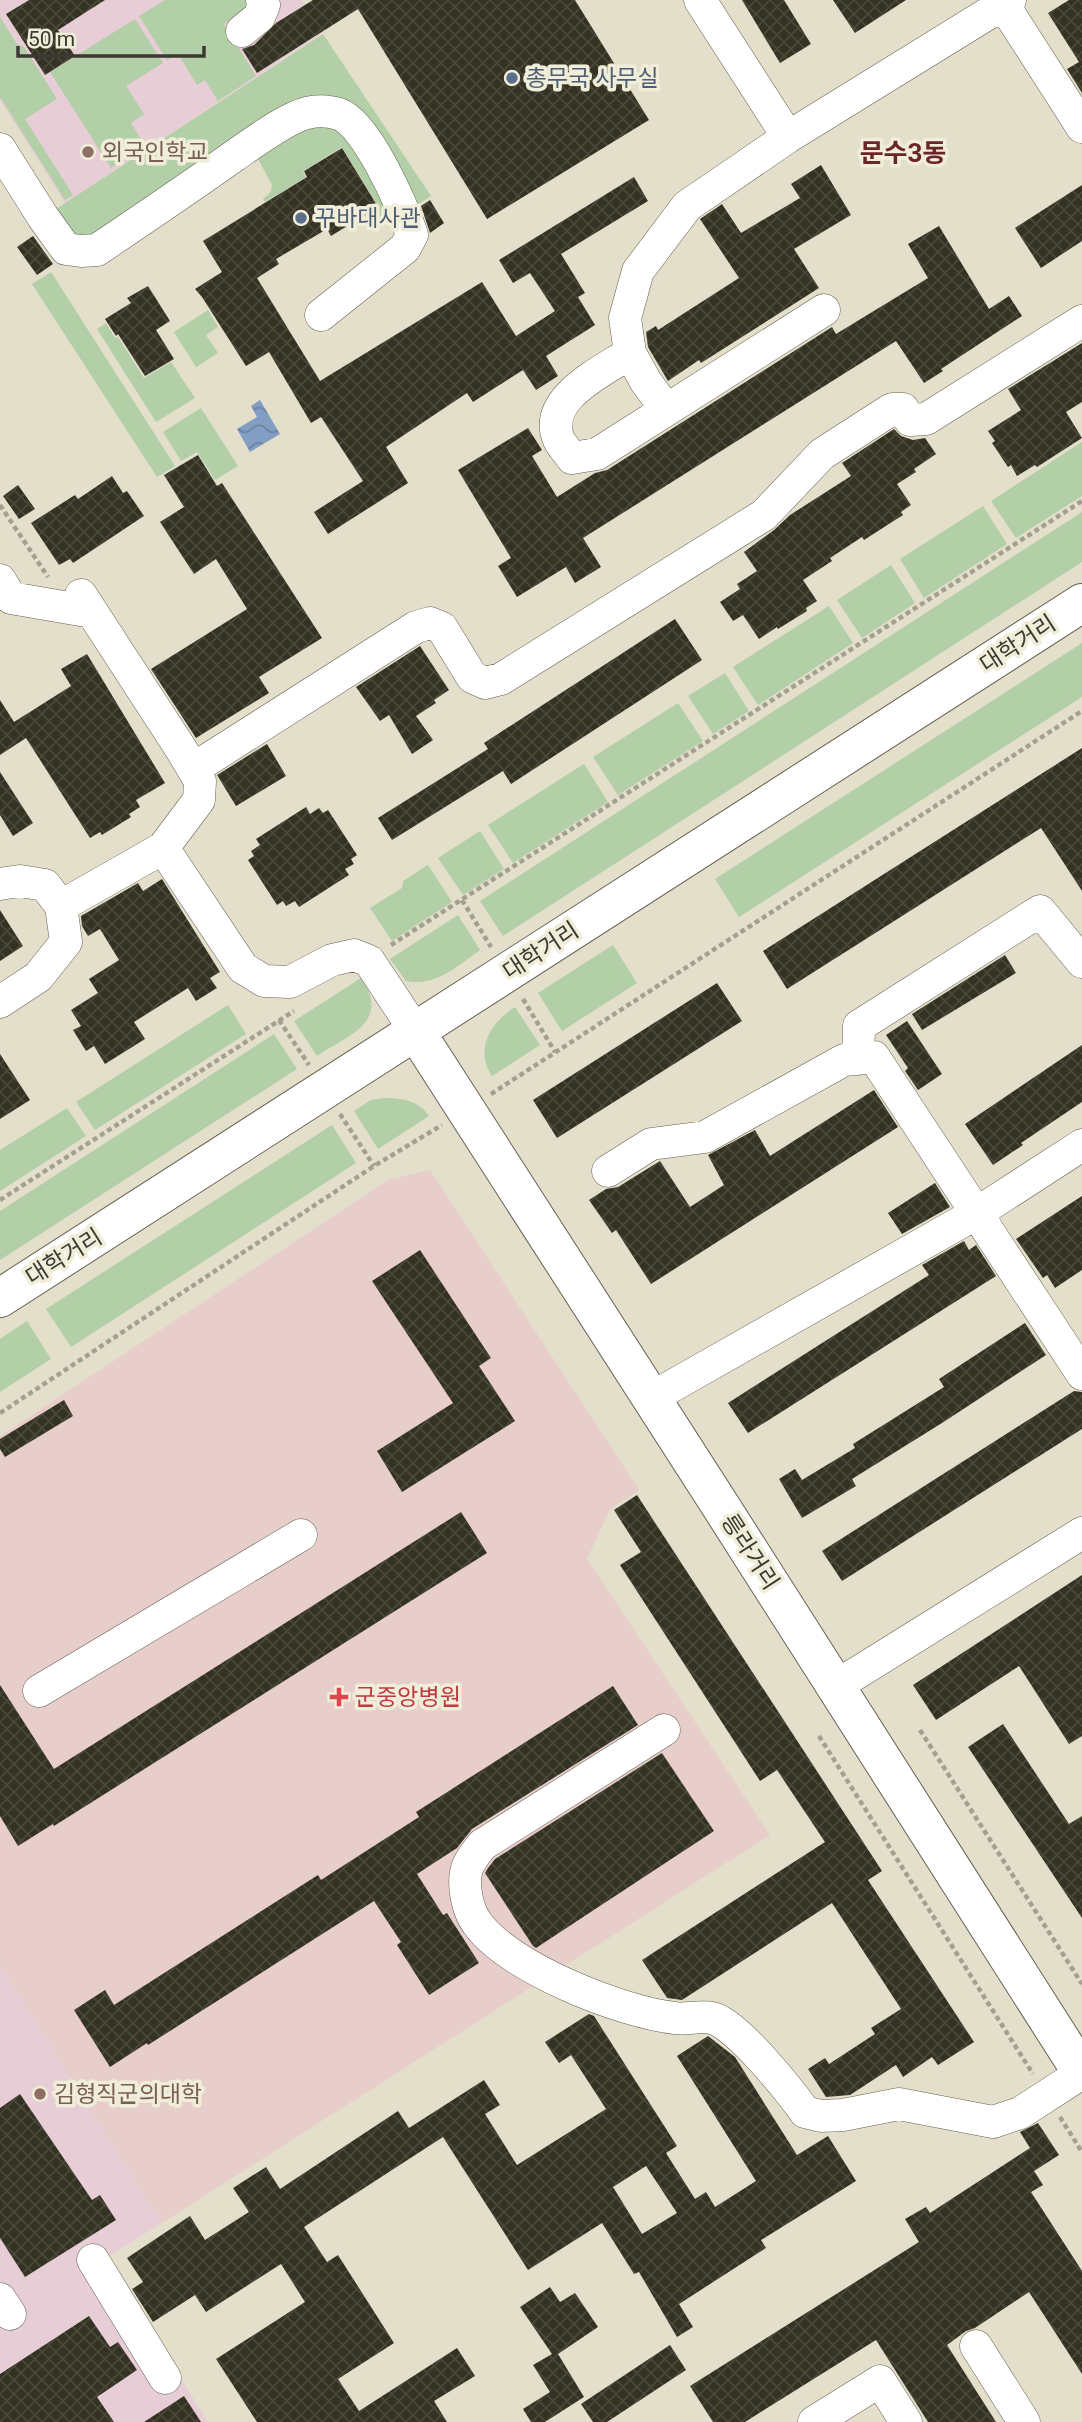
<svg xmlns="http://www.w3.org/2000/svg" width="1082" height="2422" viewBox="0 0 1082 2422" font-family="Roboto,'Noto Sans KR',sans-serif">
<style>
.education{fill:#e6cdd6}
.medical{fill:#e8cecb}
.grass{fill:#b2cfa7}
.water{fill:url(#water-waves)}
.building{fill:url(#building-cross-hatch);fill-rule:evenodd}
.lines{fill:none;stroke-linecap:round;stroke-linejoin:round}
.minor-casing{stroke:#646150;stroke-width:33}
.major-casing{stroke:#646150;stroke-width:40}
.path{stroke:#a3a091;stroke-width:4.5;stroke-dasharray:5 3.5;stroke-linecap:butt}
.minor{stroke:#fff;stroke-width:32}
.major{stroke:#fff;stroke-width:38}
.service-dot{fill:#5c6f8a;stroke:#f0edd8;stroke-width:2.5}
.education-dot{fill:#8d6e63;stroke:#f0edd8;stroke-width:2.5}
.health-dot{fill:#e0444e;stroke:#f0edd8;stroke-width:2.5}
.labels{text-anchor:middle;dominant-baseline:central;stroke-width:7;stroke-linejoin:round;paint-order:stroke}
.service-label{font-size:23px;fill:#4e5e75;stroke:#f0edd8;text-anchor:start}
.education-label{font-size:23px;fill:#785e54;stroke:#f0edd8;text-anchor:start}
.street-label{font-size:23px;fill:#3b3a32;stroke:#f0edd8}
.health-label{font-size:23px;fill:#be3a42;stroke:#f0edd8;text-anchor:start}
.quarter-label{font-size:26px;font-weight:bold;fill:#6a242c;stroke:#f0edd8}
</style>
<defs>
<pattern id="water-waves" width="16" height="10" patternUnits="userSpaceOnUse" patternTransform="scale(1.75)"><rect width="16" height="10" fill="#839ec4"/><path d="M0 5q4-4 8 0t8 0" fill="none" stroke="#6c82a0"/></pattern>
<pattern id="building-cross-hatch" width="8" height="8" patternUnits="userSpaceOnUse" patternTransform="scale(1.75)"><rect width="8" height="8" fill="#343222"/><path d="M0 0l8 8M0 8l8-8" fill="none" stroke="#4a483a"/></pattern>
</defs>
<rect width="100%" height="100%" fill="#e3dfcb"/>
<path class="education" d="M0,0H302L323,33L65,203L0,100Z
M0,1965L162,2223L106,2258L208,2422H0Z"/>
<path class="medical" d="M430,1170L639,1490L610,1509L587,1559L770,1835L162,2223L0,1965V1436L388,1180Z"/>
<path class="grass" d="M165,0H248L244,10L224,24L256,76L218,101L205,80L197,85L178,54L167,60L139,16Z
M0,17L17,44L24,47L57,99L25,119L73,195L65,200L0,97Z
M135,19L163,63L126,86L144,114L131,123L145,146L111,168L50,72Z
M323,34L431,196L412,208L337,108L98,238L78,240L53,211Z
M309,122L346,128L388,210L383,216L366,227L361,220L379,208L342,147L303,171L306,177L265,202L263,199L271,192L272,185L257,157Z
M51,272L175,466L157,477L32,284Z
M208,310L218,327L206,335L218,353L196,367L174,332Z
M106,323L115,338L118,337L144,378L171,362L195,398L156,422L97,329Z
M201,408L238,466L215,480L197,452L181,461L163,432Z
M1082,442V496L1016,538L991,501Z
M983,506L1007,544L924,598L900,559Z
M1082,512V562L503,936L480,901Z
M891,565L915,603L862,638L837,600Z
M829,606L853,643L758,705L733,667Z
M1082,643V697L739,917L715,879Z
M725,673L749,711L713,734L688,696Z
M678,703L703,741L618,795L593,757Z
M584,764L608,802L513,863L488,825Z
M480,831L504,869L463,895L438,858Z
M428,865L452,902L392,941L370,908L402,888L403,881Z
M458,915L480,950C457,966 436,987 406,981L390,959Z
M613,945L637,983L562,1031L538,993Z
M361,978C391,1022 350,1034 317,1056L294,1021Z
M228,1005L246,1034L95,1130L76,1102Z
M515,1007L540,1045L492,1076C474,1049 491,1022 515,1007Z
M274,1034L297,1069L0,1260V1211Z
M385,1098C403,1098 419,1101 429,1116L378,1149L354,1111L371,1100Z
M67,1108L86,1136L0,1191V1150Z
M332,1125L356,1163L71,1347L46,1309Z
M27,1321L51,1359L0,1392V1339Z"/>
<path class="water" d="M260,400L280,434L250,452L237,429L257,417L251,406Z"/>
<path class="building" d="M29,0H105L58,30L75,56L45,75L6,14Z
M313,0H575L649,120L487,219L358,9L257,73L242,49L254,45L276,23Z
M742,0H784L811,44L780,63Z
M833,0H906L855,33Z
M1069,0H1082V93L1067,69L1079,62L1048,13Z
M342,148L378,207L331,236L327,229L276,259L279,264L257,278L320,381L482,282L516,336L555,311L530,273L513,283L499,260L634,177L648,201L561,254L585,293L578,297L595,325L546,356L558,376L536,390L523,370L473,402L467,393L386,447L408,483L328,534L314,512L363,481L321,417L311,423L269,352L246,366L202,297L195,289L222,272L203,241L307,177L304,171Z
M821,165L851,215L794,249L819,288L701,363L699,360L668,381L648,347L646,332L656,326L658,330L739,278L700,219L722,204L741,233L800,198L791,184Z
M1082,185V241L1041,268L1015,228Z
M430,200L444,223L430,233L421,206Z
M939,226L989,309L1009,296L1022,316L941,369L943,371L924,383L896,341L583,538L601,567L575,583L566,567L517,597L498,566L511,558L458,470L528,428L542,450L532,456L557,497L595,473L607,470L832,327L836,334L928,278L908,244Z
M33,236L53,264L37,275L17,247Z
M148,286L170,321L156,330L174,359L145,376L118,334L116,336L105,319L131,303L127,298Z
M1082,343V402L1066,412L1082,438L1037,467L1035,465L1017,476L1011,465L1008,467L992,443L995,441L988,431L1021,410L1008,389Z
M894,429L901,436L913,440L925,438L936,454L914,469L916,472L897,484L911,505L901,512L903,515L864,540L862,537L830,558L832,561L803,580L817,601L806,608L807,611L778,629L777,627L759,639L743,615L733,621L720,602L740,589L737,584L757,571L744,552L774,530L790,515L851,476L842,463Z
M198,455L217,486L222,483L322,638L259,677L269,693L196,738L151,669L247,609L216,559L194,574L160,522L184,507L164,475Z
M112,476L123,493L127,491L144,516L73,563L70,559L59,565L31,523L75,495L78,499Z
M18,485L35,509L19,519L3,496Z
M675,619L702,660L511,784L503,771L392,840L378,818L488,749L484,743Z
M420,646L449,690L434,700L436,703L416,716L433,740L412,754L389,715L380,721L356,687Z
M87,654L165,783L136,800L140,807L129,814L131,817L102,835L100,832L90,838L26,738L0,755V700L14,722L71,686L61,669Z
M267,744L286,776L236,806L217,775Z
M1082,748V891L1041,828L787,989L763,951Z
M0,772L33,823L13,836L0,815Z
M306,807L310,814L319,808L323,813L328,810L357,855L351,859L354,864L345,869L349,875L299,907L295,901L286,906L283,901L277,905L248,860L254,856L251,851L260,845L256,839Z
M162,879L220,972L210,978L217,988L196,1001L188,988L134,1022L145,1039L105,1064L94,1046L86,1051L73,1030L81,1026L71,1010L98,993L89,979L119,960L100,929L88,936L82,926L81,916L138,883L143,891Z
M0,910L23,946L0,961Z
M1005,955L1016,973L922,1030L912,1014Z
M717,983L742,1021L557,1138L533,1100Z
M907,1021L942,1074L918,1090L905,1071L908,1068L886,1035Z
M1082,1045V1102L1021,1143L1023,1145L993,1165L965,1124Z
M0,1054L30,1100L0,1119Z
M874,1090L898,1127L651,1284L616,1230L612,1233L589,1200L606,1189L618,1187L660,1161L690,1207L724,1185L708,1155L755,1130L770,1156Z
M935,1183L950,1207L902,1234L888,1213Z
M1082,1196V1270L1055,1288L1047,1275L1043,1278L1016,1239Z
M964,1241L969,1250L976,1245L996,1276L748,1433L728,1403L929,1275L922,1265Z
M420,1250L491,1358L479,1366L515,1421L402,1492L377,1451L453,1403L372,1281Z
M1025,1323L1046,1355L942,1423L852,1479L856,1486L802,1518L779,1479L795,1469L802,1480L855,1448L853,1444L944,1387L939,1379Z
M1074,1391L1082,1392V1429L842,1581L822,1551Z
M64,1400L73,1416L5,1457L0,1449V1439Z
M637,1495L882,1871L868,1880L974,2042L938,2065L932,2057L903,2077L896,2065L850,2095L826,2097L808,2069L825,2058L829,2064L875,2034L871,2028L901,2009L832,1903L682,2000L667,1998L642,1960L825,1842L777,1770L760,1781L620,1565L641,1552L614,1510Z
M461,1512L487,1553L54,1826L53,1824L18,1846L0,1816V1685L54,1769Z
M1082,1575V1736L1069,1744L1019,1666L936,1720L913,1685Z
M613,1686L638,1725L472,1829L457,1848L417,1874L443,1915L447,1913L479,1963L429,1995L397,1945L401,1942L374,1901L148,2045L147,2043L110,2067L74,2010L105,1990L114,2005L318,1875L321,1880L419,1817L416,1812Z
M1003,1724L1069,1824L1082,1816V1918L968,1747Z
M662,1753L714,1831L536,1948L533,1946L485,1873L488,1868L495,1859Z
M589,2014L594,2016L677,2146L666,2153L695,2199L706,2192L715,2207L756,2181L677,2056L708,2036L735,2057L797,2155L828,2136L856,2181L761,2240L766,2248L679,2304L693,2327L677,2337L639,2272L634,2274L602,2223L528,2270L443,2137L304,2227L327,2262L338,2255L394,2343L338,2379L359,2411L457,2348L475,2376L434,2401L447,2422H257L216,2359L305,2302L281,2264L206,2312L195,2295L153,2322L132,2289L143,2282L127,2258L190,2216L205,2240L249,2212L233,2188L266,2167L280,2189L398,2111L409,2128L484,2080L500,2105L485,2114L517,2165L606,2109L571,2055L559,2063L545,2042ZM646,2166L677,2213L642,2234L613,2187Z
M20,2094L92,2200L100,2195L116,2220L25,2277L0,2238V2108Z
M1038,2123L1059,2155L1034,2171L1043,2185L1031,2192L1082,2271V2374L1029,2292L975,2328L966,2331L947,2345L996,2422H928L876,2340L745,2422H713L690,2386L919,2242L905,2219L926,2207L930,2213L1030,2148L1020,2132Z
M550,2287L560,2302L575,2293L598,2327L558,2354L584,2397L545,2422H531L523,2409L550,2392L533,2365L552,2354L520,2307Z
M89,2316L110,2347L118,2342L137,2370L97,2397L114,2422H0V2374Z
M670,2345L686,2370L607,2422H593L581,2404Z
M184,2396L201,2422H144Z"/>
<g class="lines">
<g class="minor-casing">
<path id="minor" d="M700,0L788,137
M1003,4L1082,127
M242,31L259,17L264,5L262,0
M0,149L43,217L66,249L81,251L97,250C143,219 189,188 234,156C253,143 286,118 307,113C318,110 329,111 339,114C367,124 403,207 412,235L405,248L321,315
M630,353C603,371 541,399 559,440C562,446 568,452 572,458L597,454L824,310
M666,409L646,382L630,353L625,318L638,271L687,206L788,137L1010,0
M0,580L11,598L92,612
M81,595L181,749L200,781L199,800L163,848L243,968L264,981L290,982L332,960L354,955L369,961L416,1032
M193,769L416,627L430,623L442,628L472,677L485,683L501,679L764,515L822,454L892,409H903L910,420L926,419L1082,321
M0,884L20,881L45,885L61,906
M0,1002L38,977L66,942L61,906L163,848
M858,1059L859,1026L1040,911L1082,962
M608,1171L651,1144L705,1137L844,1060L874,1057L1082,1374
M651,1398L977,1213L1082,1145
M836,1686L1082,1533
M39,1691L301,1535
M664,1730L482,1845C476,1853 467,1863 466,1873C463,1888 468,1911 477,1923C509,1968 621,2012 675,2018C687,2020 701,2015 712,2018C736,2023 790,2091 805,2112L821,2116L843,2115L899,2104L993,2122L1020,2113L1082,2073
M93,2260L165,2378
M0,2299L10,2314
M976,2346L1024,2422
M814,2422L880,2381L906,2422"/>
</g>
<g class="major-casing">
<path id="major" d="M416,1032L720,1505L1082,2073
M0,1298L1082,603"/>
</g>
<path class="path" d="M0,505L48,577
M462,900L491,947
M391,945L1082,501
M523,999L555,1052
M279,1020L309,1065
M491,1094L1082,711
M340,1114L374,1166
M0,1200L294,1011
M0,1413L374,1166L442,1125
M920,1730L1082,1984
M819,1736L1033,2074
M1060,2117L1082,2152"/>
<use href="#minor" class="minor"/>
<use href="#major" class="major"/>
</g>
<g class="service-dot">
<circle cx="512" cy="78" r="7"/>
<circle cx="301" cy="218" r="7"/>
</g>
<g class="education-dot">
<circle cx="88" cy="152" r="7"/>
<circle cx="40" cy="2094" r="7"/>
</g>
<path class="health-dot" d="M335.5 1686.5h7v7h7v7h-7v7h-7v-7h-7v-7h7z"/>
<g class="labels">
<g class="service-label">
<text x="526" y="78">총무국 사무실</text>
<text x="315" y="218">꾸바대사관</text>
</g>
<g class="education-label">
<text x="102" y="152">외국인학교</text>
<text x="54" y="2094">김형직군의대학</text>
</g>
<g class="street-label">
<text transform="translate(1018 644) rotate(-33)">대학거리</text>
<text transform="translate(541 951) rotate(-33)">대학거리</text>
<text transform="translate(64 1257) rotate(-32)">대학거리</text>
<text transform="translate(750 1552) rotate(57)">릉라거리</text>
</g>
<g class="health-label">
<text x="355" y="1697">군중앙병원</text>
</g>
<g class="quarter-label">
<text x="903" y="153">문수3동</text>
</g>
</g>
<path d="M18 46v10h186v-10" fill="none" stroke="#3b3a32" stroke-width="3.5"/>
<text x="28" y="46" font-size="21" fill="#3b3a32" stroke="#f0edd8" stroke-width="5" paint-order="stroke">50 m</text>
</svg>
